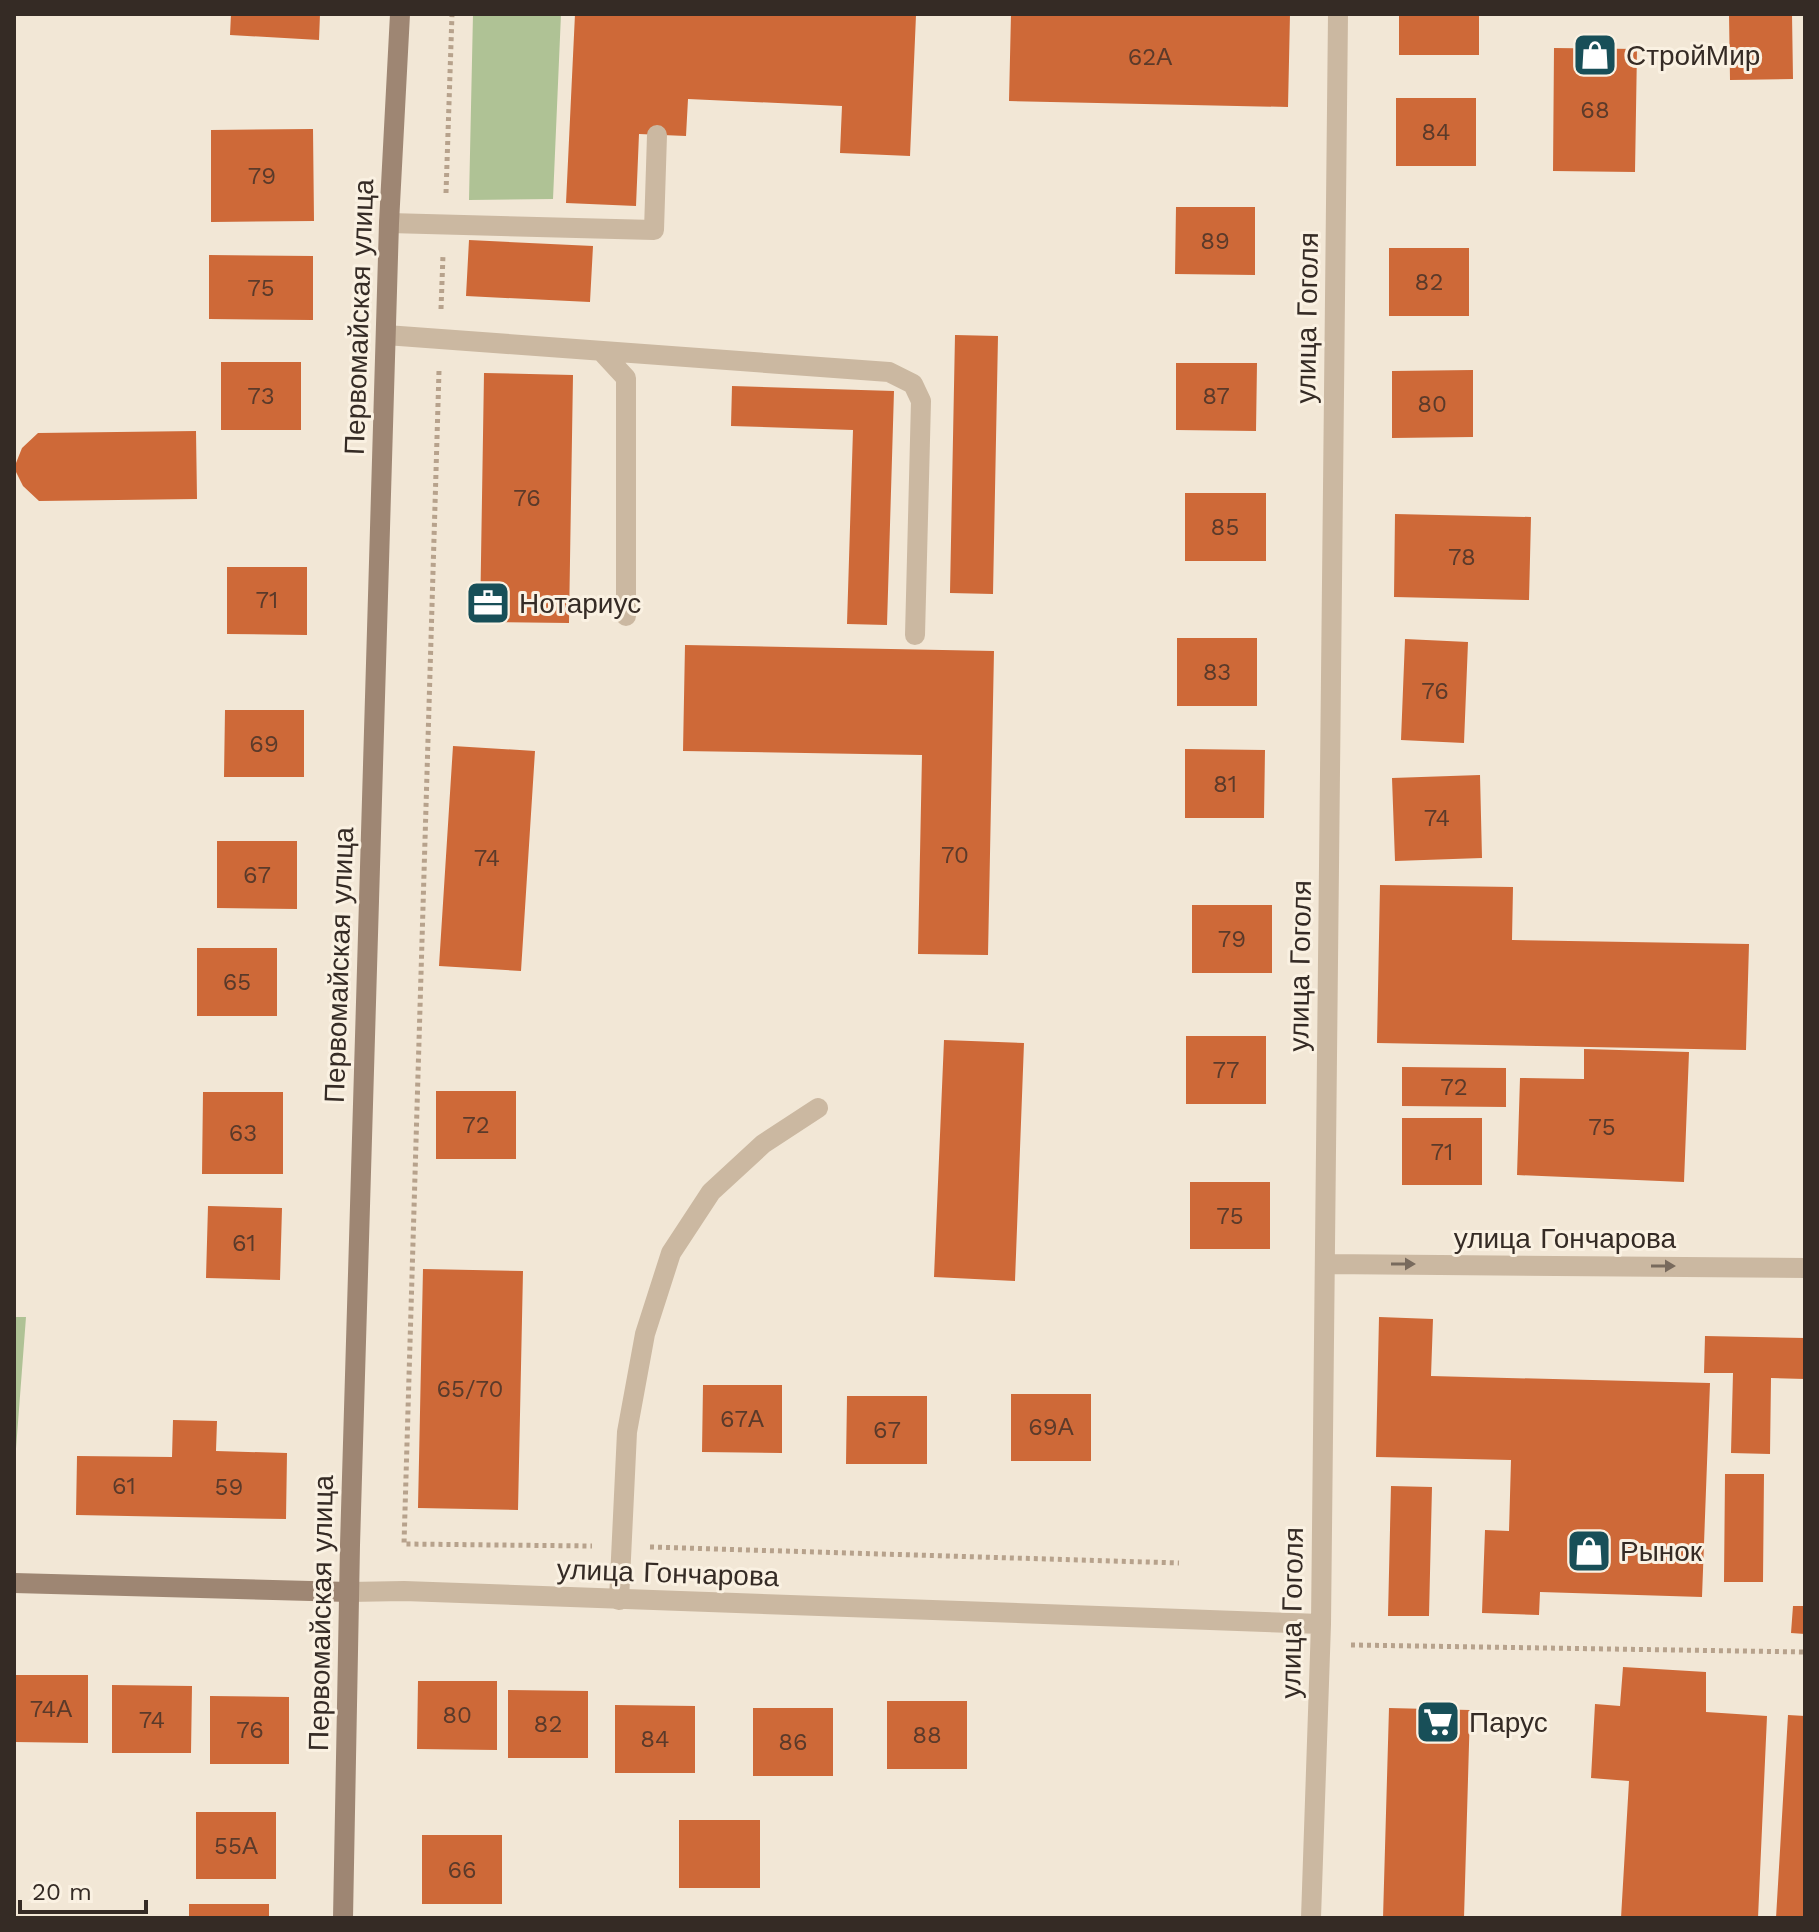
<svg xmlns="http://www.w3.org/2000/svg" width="1819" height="1932" viewBox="0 0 1819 1932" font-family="'Work Sans',sans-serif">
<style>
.green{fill:#afc295}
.building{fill:#ce6938}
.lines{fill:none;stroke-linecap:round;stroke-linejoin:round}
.path{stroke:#b7a28c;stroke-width:5;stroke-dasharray:4 4;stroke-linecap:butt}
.lane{stroke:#cbb8a1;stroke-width:20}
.street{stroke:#cbb8a1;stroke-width:20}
.secondary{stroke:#9e8673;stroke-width:20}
.oneway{fill:#786a5d}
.labels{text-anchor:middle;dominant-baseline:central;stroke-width:6;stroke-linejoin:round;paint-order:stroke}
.number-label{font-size:24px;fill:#5b3a2a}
.poi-label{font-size:28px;fill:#352b25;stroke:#faf1e2;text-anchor:start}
.street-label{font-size:28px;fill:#352b25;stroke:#faf1e2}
</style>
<rect width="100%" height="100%" fill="#f2e7d6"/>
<path class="green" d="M473,14H561L553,199L469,200Z
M14,1317H26L14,1475Z"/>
<path class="building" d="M231,14H320L319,40L230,35Z
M575,14L916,15L910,156L840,153L842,106L688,99L686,136L639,134L636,206L566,203Z
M1011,14H1290L1288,107L1009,101Z
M1399,14H1479V55H1399Z
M1729,14H1792L1793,79L1730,80Z
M1554,48L1637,49L1635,172L1553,171Z
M1396,98H1476V166H1396Z
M313,129L314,221L211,222V130Z
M1176,207H1255V275L1175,274Z
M469,240L593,246L590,302L466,296Z
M1389,248H1469V316H1389Z
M209,255L313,256V320L209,319Z
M955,335L998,336L993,594L950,593Z
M221,362H301V430H221Z
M1176,363H1257L1256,431L1176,430Z
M1473,370V437L1392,438V371Z
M484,373L573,375L569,623L480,622Z
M732,386L894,391L887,625L847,624L853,430L731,426Z
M196,431L197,499L39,501L23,486L14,468L22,448L38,433Z
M1185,493H1266V561H1185Z
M1395,514L1531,517L1529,600L1394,597Z
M227,567H307V635L227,634Z
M1177,638H1257V706H1177Z
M1405,639L1468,642L1464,743L1401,740Z
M685,645L994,651L988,955L918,954L922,755L683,751Z
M225,710H304V777H224Z
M453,746L535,751L521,971L439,966Z
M1185,749L1265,750L1264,818H1185Z
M1480,775L1482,858L1395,861L1392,778Z
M217,841H297V909L217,908Z
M1380,885L1513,887L1512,940L1749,944L1746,1050L1377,1043Z
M1192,905H1272V973H1192Z
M197,948H277V1016H197Z
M1186,1036H1266V1104H1186Z
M944,1040L1024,1043L1015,1281L934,1277Z
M1584,1049L1689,1052L1684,1182L1517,1175L1520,1078L1584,1079Z
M1402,1067L1506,1068V1107L1402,1106Z
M436,1091H516V1159H436Z
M203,1092H283V1174H202Z
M1402,1118H1482V1185H1402Z
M1190,1182H1270V1249H1190Z
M208,1206L282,1208L280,1280L206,1278Z
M423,1269L523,1271L518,1510L418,1508Z
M1379,1317L1433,1319L1431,1376L1710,1383L1702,1597L1540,1592L1539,1615L1482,1613L1485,1530L1509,1531L1511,1460L1376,1457Z
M1705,1336L1805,1338V1379L1771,1378L1770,1454L1731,1453L1733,1373H1704Z
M703,1385H782V1453L702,1452Z
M1011,1394H1091V1461H1011Z
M847,1396H927V1464H846Z
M173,1420L217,1421L216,1451L287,1453L286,1519L76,1515L77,1456L172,1457Z
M1725,1474H1764L1763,1582H1724Z
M1391,1486L1432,1487L1429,1616H1388Z
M1793,1606H1805V1634L1791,1633Z
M1623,1667L1706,1672V1712L1767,1716L1758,1918H1621L1629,1781L1591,1778L1595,1704L1620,1706Z
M14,1675H88V1743L14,1742Z
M418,1681H497V1750L417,1749Z
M112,1685L192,1686L191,1753H112Z
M508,1690L588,1691V1758H508Z
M210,1696L289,1697V1764H210Z
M887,1701H967V1769H887Z
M615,1705L695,1706V1773H615Z
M753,1708H833V1776H753Z
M1389,1708L1470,1710L1464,1918H1383Z
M1788,1715L1805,1716V1918H1776Z
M196,1812H276V1879H196Z
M679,1820H760V1888H679Z
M422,1835H502V1904H422Z
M189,1904H269V1918H189Z"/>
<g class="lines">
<path class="path" d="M446,193L452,14
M441,309L443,255
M439,371L404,1544L592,1546
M650,1547L1179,1563
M1351,1645L1805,1652"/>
<path class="lane" d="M389,223L654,230L657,135
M386,335L889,372L913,384L921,401L915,635
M601,351L626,378V616
M619,1600L627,1432L645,1334L671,1253L711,1192L763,1144L818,1108"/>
<path class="street" d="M1325,1264L1805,1268
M349,1592L404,1591L1321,1624
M1311,1918L1321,1624L1338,14"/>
<path class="secondary" d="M14,1583L349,1592
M343,1918L350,1545L389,223L400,14"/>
</g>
<defs><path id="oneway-solid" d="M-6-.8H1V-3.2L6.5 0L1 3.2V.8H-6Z" transform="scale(2)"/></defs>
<g class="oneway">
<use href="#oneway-solid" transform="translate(1403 1264)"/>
<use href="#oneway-solid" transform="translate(1663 1266)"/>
</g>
<defs>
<g id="shop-square" transform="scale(2.3)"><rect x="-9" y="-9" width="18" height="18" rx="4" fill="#184f58" stroke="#faf1e2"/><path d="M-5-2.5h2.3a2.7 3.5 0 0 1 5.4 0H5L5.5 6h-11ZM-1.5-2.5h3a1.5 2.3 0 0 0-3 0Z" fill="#fff"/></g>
<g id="office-square" transform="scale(2.3)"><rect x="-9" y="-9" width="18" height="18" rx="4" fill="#184f58" stroke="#faf1e2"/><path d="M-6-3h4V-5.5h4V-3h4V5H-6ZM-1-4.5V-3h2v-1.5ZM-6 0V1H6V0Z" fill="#fff"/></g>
<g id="supermarket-square" transform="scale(2.3)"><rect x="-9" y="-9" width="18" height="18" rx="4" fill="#184f58" stroke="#faf1e2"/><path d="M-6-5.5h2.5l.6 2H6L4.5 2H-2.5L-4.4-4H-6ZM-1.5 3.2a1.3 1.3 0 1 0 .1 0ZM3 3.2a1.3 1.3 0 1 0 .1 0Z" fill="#fff"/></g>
</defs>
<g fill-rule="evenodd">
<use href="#shop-square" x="1595" y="55"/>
<use href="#office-square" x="488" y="603"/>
<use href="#shop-square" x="1589" y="1551"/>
<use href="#supermarket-square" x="1438" y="1722"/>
</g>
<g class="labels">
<g class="number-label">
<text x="1150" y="57">62А</text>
<text x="1595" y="110">68</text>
<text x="1436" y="132">84</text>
<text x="262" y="176">79</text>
<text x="1215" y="241">89</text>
<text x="1429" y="282">82</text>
<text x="261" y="288">75</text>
<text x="261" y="396">73</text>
<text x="1216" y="396">87</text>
<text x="1432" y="404">80</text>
<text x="527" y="498">76</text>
<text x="1225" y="527">85</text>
<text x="1462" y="557">78</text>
<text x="267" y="600">71</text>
<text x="1217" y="672">83</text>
<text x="1435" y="691">76</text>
<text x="264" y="744">69</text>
<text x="1225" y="784">81</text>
<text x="1437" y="818">74</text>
<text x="955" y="855">70</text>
<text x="487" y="858">74</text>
<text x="257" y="875">67</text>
<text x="1232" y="939">79</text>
<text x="237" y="982">65</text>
<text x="1226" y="1070">77</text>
<text x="1454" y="1087">72</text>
<text x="476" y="1125">72</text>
<text x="1602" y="1127">75</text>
<text x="243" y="1133">63</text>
<text x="1442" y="1152">71</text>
<text x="1230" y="1216">75</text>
<text x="244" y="1243">61</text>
<text x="470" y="1389">65/70</text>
<text x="742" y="1419">67А</text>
<text x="1051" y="1427">69А</text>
<text x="887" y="1430">67</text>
<text x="124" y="1486">61</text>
<text x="229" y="1487">59</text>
<text x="51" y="1709">74А</text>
<text x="457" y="1715">80</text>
<text x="152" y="1720">74</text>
<text x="548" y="1724">82</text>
<text x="250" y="1730">76</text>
<text x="927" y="1735">88</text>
<text x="655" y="1739">84</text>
<text x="793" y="1742">86</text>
<text x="236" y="1846">55А</text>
<text x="462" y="1870">66</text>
</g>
<g class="poi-label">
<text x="1626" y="55">СтройМир</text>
<text x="519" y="603">Нотариус</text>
<text x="1620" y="1551">Рынок</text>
<text x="1469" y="1722">Парус</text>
</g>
<g class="street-label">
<text transform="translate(359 317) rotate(-88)">Первомайская улица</text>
<text transform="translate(1307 318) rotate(-89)">улица Гоголя</text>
<text transform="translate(339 965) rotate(-88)">Первомайская улица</text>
<text transform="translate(1300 966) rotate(-89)">улица Гоголя</text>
<text x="1565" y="1238">улица Гончарова</text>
<text transform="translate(668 1573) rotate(2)">улица Гончарова</text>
<text transform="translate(321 1613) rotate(-89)">Первомайская улица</text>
<text transform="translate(1292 1613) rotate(-89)">улица Гоголя</text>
</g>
</g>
<rect width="1819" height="1932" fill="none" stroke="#352b25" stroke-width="32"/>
<path d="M20 1900v12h126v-12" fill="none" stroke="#352b25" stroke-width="4"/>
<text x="32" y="1900" font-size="24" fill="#352b25" stroke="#faf1e2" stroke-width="6" paint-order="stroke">20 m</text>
</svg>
